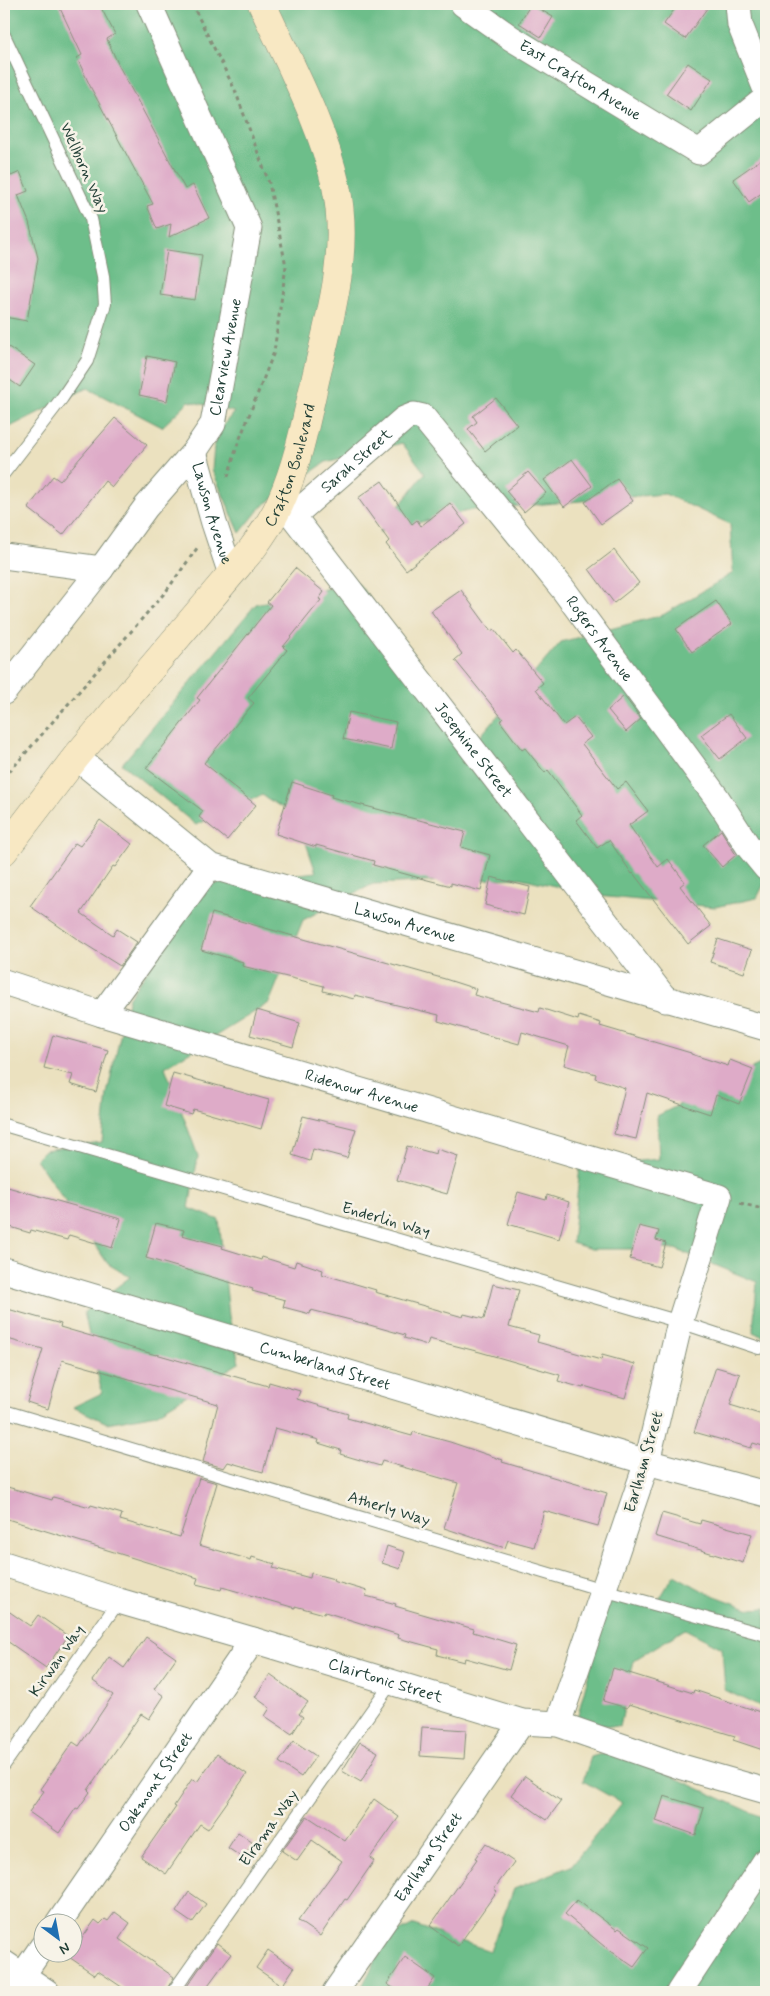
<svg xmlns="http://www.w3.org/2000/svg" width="770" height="1996" viewBox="0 0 770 1996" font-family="Mynerve,sans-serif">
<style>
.forest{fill:#6dbe8a;stroke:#467e5f}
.building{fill:#deabc8}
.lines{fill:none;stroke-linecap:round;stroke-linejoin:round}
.lane-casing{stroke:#858f7a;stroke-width:14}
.street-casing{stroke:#858f7a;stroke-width:27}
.secondary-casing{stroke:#858f7a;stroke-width:29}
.path{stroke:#858f7a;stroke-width:3;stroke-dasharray:4 4;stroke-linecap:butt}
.lane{stroke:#fff;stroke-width:12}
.street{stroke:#fff;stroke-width:25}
.secondary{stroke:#f8e8c3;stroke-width:28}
.labels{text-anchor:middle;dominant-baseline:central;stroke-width:5;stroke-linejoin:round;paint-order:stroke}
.street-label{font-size:16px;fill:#1f3d34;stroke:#f7f3e8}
</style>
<rect width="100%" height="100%" fill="#f7f3e8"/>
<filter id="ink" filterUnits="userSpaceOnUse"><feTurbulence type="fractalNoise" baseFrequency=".02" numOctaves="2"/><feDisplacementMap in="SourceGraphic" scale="10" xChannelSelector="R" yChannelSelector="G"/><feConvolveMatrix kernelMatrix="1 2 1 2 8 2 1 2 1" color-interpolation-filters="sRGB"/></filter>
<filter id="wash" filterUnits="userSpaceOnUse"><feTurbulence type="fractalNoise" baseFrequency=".0096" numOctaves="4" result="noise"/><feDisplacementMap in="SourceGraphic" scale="20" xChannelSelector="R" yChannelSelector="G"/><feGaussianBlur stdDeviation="1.12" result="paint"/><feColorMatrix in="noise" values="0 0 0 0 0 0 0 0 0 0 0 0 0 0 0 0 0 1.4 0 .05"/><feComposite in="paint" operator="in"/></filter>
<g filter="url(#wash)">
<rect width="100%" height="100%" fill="#ebe1bf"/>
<path class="forest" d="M4,4H766V880L757,898L715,907L597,896L521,878L373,884L303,920L269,1003L165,1067L198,1156L189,1208L219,1220L229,1316L239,1363L156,1414L107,1423L73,1407L102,1393L84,1312L130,1277L108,1264L36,1159L45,1150L102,1142L107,1094L129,997L208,885L316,872L297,817L262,795L196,825L122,764L256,604L357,582L477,740L561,642L663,615L733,573L730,524L665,494L472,510L379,532L425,473L402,443L326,462L261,507L240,533L212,470L215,435L234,412L189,401L162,427L87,388L4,430Z
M766,1061V1338L753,1332L757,1282L675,1249H591L572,1243L580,1167L659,1159L657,1116Z
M674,1575L707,1593L750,1609L766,1608V1702L762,1708L725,1690L722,1648L685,1629L634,1660L620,1727L576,1722L610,1593L655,1606Z
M614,1750L766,1819V1992H359L375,1962L380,1942L414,1925L490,1951L514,1889L571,1866L622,1803L583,1781L591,1757Z"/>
<g id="blocks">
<path class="building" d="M58,4H99L115,34L107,39L119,66L185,189L193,185L209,218L169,237L171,224L157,229L147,206L153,204L91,88L77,58L82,55Z
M531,4L553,17L541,37L519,23Z
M678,4H710L685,39L664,24Z
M688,63L712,79L691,111L666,94Z
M766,156V190L749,202L733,179Z
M4,162L11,176L20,172L28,191L18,195L29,222L38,258L27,321L4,317Z
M167,250L202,255L195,300L160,295Z
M4,344L35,365L20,387L4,376Z
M147,356L175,362L167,401L139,395Z
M496,398L517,425L485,451L468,429L477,422L473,416Z
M115,418L147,445L112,487L105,481L63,535L28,508L53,476L60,481Z
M572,459L592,486L564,507L544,480Z
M528,472L546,493L524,512L506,491Z
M617,479L633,501L601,524L585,502Z
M382,481L412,524L417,520L421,526L450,503L466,524L406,570L386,544L389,541L358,498Z
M614,550L639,583L614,603L589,569Z
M295,568L324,592L319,599L321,600L283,647L287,650L248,698L254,703L204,763L256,805L227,840L199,817L203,811L146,768L200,700L197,698L271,605L267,602Z
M461,590L491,631L494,629L513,653L516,650L543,683L536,689L564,725L575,717L591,737L582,744L617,789L626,782L648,811L629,825L658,867L668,859L685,882L680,886L711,926L688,944L633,873L632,874L609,840L597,848L576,820L582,815L548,770L545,773L525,748L522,750L500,721L503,719L455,660L462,654L431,611Z
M716,601L732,624L692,652L676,629Z
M624,696L641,719L626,732L608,710Z
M349,712L396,722L391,749L343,739Z
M729,714L747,738L720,759L701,735Z
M292,782L332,795L331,797L465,832L461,847L490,855L481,891L451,883V886L416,877L373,865L374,861L316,845V847L276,834Z
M100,820L132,844L115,867L113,866L81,913L113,935L117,929L137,942L120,966L80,941L30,906L75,843L80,846Z
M721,830L736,855L722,867L703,845Z
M491,877L530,887L524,915L485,905Z
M212,913L445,979L476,989L474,995L539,1012L540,1008L578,1020L579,1016L601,1023L600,1026L691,1053V1054L728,1066L730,1060L753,1069L739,1104L716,1095L710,1114L647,1093L636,1139L614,1134L625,1088L595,1078L596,1074L564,1065L569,1046L522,1032L519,1044L438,1021L439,1015L355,995L354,999L323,991L324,986L242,966L243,962L201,950Z
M718,939L752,950L744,973L710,962Z
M257,1010L300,1023L293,1047L250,1035Z
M53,1035L108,1050L96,1092L70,1084L73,1075L44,1068Z
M173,1073L269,1100L261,1129L193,1109L191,1114L164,1106Z
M303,1116L356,1129L347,1158L313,1149L310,1161L292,1155Z
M407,1146L436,1154L437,1149L458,1156L447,1194L397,1180Z
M4,1186L121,1219L112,1248L69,1235L67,1240L31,1230L30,1233L4,1225Z
M518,1192L546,1200L547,1195L569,1202L559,1239L508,1224Z
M156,1223L184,1230L182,1235L223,1246L222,1248L261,1260L262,1257L294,1267L296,1261L323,1270L322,1274L376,1290L375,1292L463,1317L464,1314L484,1319L493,1284L519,1290L509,1327L539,1335L537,1342L601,1360L602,1355L635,1364L625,1398L584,1386L583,1388L558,1381L560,1375L480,1352L429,1339L427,1345L404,1338L405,1335L366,1324L311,1310L310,1314L283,1307L285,1300L252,1291L253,1289L146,1258Z
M639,1226L659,1231L656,1240L666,1243L659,1267L630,1259Z
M4,1308L61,1324L60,1327L156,1355V1354L268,1386L269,1382L300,1391L297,1399L348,1414L347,1418L412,1436L413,1432L450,1442L503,1460L502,1462L607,1493L598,1526L544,1511L534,1547L508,1540L505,1548L444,1528L458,1483L382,1461L380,1466L340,1454L341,1450L318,1443L319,1440L275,1428L263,1472L228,1462L224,1468L203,1462L218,1404L62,1360L48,1409L27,1402L43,1349L4,1338Z
M716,1367L740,1374L730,1405L766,1416V1447L753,1443L751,1448L694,1432Z
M199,1478L217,1483L199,1545L251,1560L252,1557L275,1564L273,1568L310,1578L311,1573L334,1579L333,1581L367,1591L366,1596L396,1604L395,1606L474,1629L473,1632L516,1645L509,1670L465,1658L464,1662L437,1655L438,1649L398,1638L399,1635L325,1612L324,1614L295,1606V1608L222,1587L221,1590L196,1584L198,1578L4,1518V1486L52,1500L53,1497L90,1507L91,1505L122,1514L120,1520L180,1537Z
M662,1513L700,1524L701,1520L752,1534L743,1563L655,1536Z
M387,1546L405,1552L400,1569L382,1563Z
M4,1608L30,1626L38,1615L68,1636L46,1668L4,1639Z
M146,1637L176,1658L154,1689L164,1696L149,1719L141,1714L88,1790L90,1792L78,1809L76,1808L59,1833L29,1812L44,1791L40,1789L73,1742L79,1746L113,1695L93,1681L109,1657L124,1668Z
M613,1668L693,1693L694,1690L766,1714V1751L733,1740L735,1736L629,1704L627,1708L603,1701Z
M270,1675L308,1702L299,1714L303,1717L292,1734L265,1716L270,1708L255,1697Z
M422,1727L466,1730L464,1759L420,1756Z
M294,1741L316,1756L301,1777L279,1762Z
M360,1742L378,1752L361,1782L342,1771Z
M217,1754L247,1774L208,1829L200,1824L166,1874L141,1857L176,1807L174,1806L192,1779L197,1782Z
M525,1776L561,1801L547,1820L511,1795Z
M664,1796L704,1808L696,1835L656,1821Z
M374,1799L399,1817L370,1858L374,1861L347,1900L345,1899L320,1936L298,1921L342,1861L312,1840L297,1861L282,1851L307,1816L345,1841Z
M238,1832L253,1843L243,1858L228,1848Z
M486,1843L514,1862L494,1889L497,1891L458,1946L430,1926L477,1859L475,1858Z
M189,1892L206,1904L192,1923L176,1912Z
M577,1900L617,1930L619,1928L648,1948L634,1967L605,1947L565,1914Z
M115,1912L130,1923L119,1939L174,1977L165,1992H129L98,1971L95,1975L69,1957L95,1920L100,1924L105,1919L108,1921Z
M217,1943L231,1954L203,1992H183Z
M268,1950L294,1968L282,1986L256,1968Z
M405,1957L435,1978L425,1992H399L387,1984Z"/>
</g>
</g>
<g filter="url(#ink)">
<use href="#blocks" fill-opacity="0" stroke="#858f7a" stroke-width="1"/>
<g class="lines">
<g class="lane-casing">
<path id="lane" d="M4,35L91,219L103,276L105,304L87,361L62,398L4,473
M4,1125L680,1322L759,1348
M4,1411L603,1590L766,1635
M4,1765L119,1601
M173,1992L391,1683"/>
</g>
<g class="street-casing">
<g id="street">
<path id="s1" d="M463,4L511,38L699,152L766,98"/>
<path d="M738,4L740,25L766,90"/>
<path id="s2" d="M194,452L214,523L231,574"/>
<path id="s3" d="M283,503L666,1000"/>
<path id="s4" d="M293,516L404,419L414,415L423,417L563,589L717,798L748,846L766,868"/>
<path d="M4,556L101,569"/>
<path id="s5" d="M4,692L101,569L146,507L194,452L213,424L249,228L149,4"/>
<path id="s6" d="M76,757L210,866L766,1028"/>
<path id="s7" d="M4,982L102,1014L719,1197L680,1322L647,1462L558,1724"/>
<path d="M102,1014L210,866"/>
<path id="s8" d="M4,1270L647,1462L766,1494"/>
<path id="s9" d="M4,1564L119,1601L253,1640L522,1722L558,1724L682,1767L766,1791"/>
<path id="s10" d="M58,1924L253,1640"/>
<path d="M4,1963L47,1992"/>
<path d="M11,1992L42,1947"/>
<path id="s11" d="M335,1992L522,1722"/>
<path d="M679,1992L766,1860"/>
</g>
</g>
<g class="secondary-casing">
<g id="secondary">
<path id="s12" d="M4,851L76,757L252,549C263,534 274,518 281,501C298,463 306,421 315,381C330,317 350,252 336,186C322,123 289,63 262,4"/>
</g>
</g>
<path class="path" d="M192,4L235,90L269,183L286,266L274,352L237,446L227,480
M4,778L167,590L198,547
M740,1203L766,1210"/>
<use href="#lane" class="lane"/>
<use href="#street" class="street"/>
<use href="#secondary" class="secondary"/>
</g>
</g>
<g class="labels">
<g class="street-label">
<text stroke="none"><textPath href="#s1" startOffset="140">East Crafton Avenue</textPath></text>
<text transform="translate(84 168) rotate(66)">Wellborn Way</text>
<text stroke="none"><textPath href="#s5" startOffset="408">Clearview Avenue</textPath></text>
<text stroke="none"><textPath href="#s4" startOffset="84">Sarah Street</textPath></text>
<text stroke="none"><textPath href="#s12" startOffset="484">Crafton Boulevard</textPath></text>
<text stroke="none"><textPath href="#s2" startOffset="64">Lawson Avenue</textPath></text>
<text stroke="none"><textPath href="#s4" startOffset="451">Rogers Avenue</textPath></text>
<text stroke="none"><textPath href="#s3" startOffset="312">Josephine Street</textPath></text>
<text stroke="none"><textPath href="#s6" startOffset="376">Lawson Avenue</textPath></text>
<text stroke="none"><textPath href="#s7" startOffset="374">Ridenour Avenue</textPath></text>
<text transform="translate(386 1220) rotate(16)">Enderlin Way</text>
<text stroke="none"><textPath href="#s8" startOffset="335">Cumberland Street</textPath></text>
<text transform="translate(644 1462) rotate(-74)">Earlham Street</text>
<text transform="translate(389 1509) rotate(17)">Atherly Way</text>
<text transform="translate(57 1661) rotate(-55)">Kirwan Way</text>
<text stroke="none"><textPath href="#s9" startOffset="399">Clairtonic Street</textPath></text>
<text stroke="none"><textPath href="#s10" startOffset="172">Oakmont Street</textPath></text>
<text transform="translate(269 1828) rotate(-55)">Elrama Way</text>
<text stroke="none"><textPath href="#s11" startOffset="164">Earlham Street</textPath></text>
</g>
</g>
<rect width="770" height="1996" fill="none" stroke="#f7f3e8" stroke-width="20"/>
<g transform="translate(58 1938) rotate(148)"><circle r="24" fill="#f7f3e8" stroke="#a1aaa0"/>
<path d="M0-4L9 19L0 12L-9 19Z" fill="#1f6fb2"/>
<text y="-8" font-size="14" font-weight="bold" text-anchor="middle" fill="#1f3d34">N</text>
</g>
</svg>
